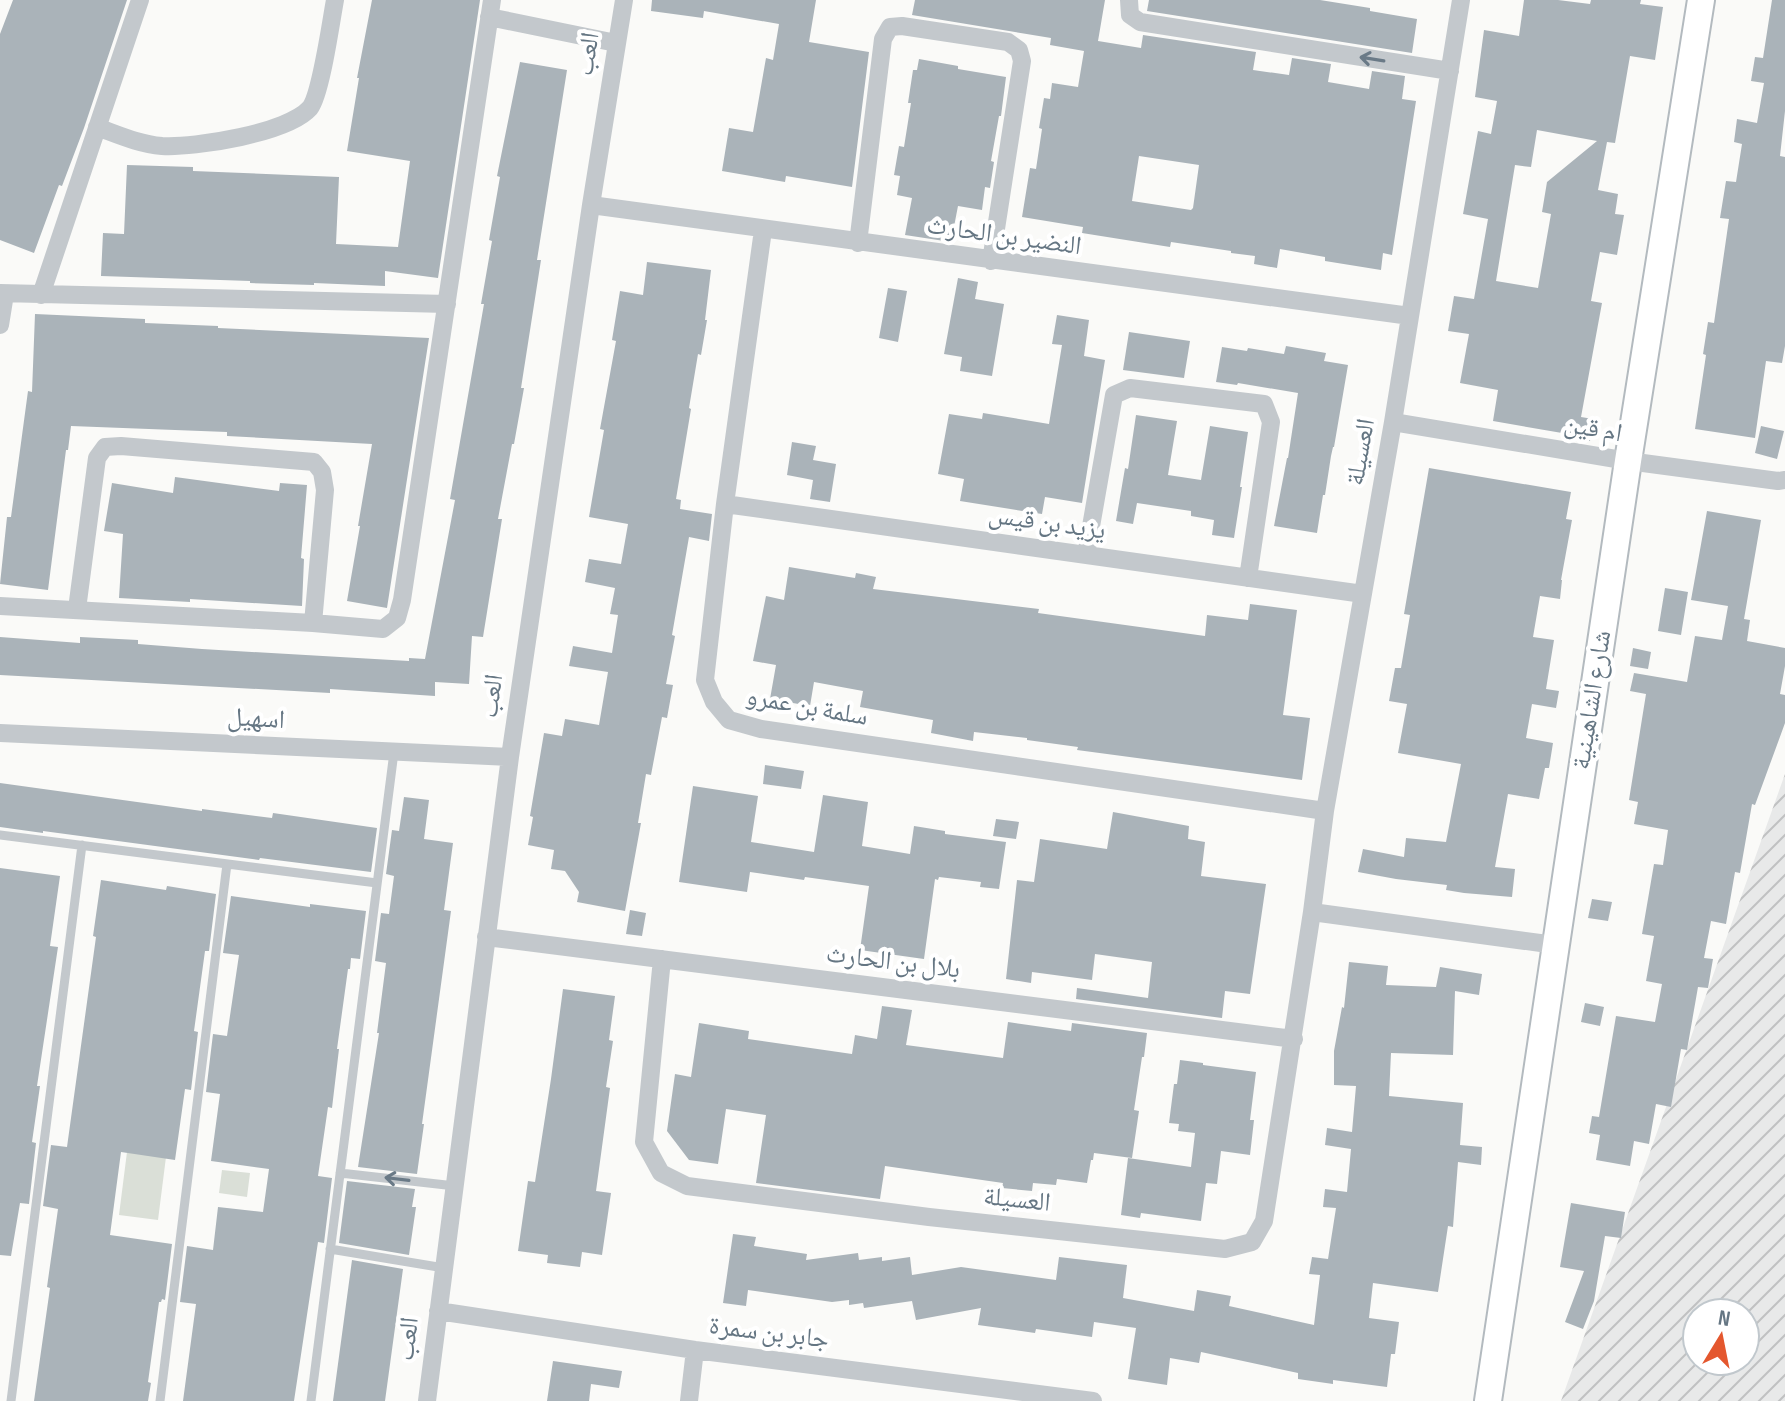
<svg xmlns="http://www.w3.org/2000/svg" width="1785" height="1401" viewBox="0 0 1785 1401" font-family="'Sofia Sans Condensed','Noto Naskh Arabic',sans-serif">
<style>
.industrial{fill:url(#industrial-furrows);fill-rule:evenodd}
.pitch{fill:#dadfd7}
.building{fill:#aab3b9;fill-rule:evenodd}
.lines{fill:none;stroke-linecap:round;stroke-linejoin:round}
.secondary-casing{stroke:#b3babf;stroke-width:30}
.lane{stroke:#c3c8cc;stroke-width:9}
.street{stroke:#c3c8cc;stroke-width:18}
.secondary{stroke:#fff;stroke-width:26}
.oneway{stroke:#6a7a87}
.labels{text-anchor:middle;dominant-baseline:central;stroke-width:8;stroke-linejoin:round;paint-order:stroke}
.street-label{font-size:26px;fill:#657683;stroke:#fff}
</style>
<defs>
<pattern id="industrial-furrows" width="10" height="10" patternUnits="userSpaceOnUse" patternTransform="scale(2)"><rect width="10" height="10" fill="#e8e9e9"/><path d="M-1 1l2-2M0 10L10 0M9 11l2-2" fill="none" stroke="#c0c1c2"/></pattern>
</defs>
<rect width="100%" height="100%" fill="#fafaf8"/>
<path class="industrial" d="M1785,774V1401H1561L1586,1331ZM1697,1313H1745V1361H1697Z"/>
<path class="pitch" d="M127,1152L166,1157L158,1220L119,1215Z
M222,1170L250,1173L247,1197L219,1193Z"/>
<path class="building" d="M13,0H127L84,128L62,186L59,185L34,253L0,240V34Z
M372,0H480L438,278L385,271V286L314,283V285L250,283V281L101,276L103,233L124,234L127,165L193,167V171L339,177L336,244L398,247L410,161L347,151L359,78H357Z
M652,0H816L809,42L869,52L852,187L786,176L785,182L722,171L729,128L753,132L766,58L773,60L779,24L704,11L703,18L651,11Z
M915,0H1105L1098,41L1141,48L1143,35L1256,52L1253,70L1289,75L1292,58L1331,64L1328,82L1369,89L1372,71L1405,76L1402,99L1416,101L1392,255L1383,253L1381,270L1325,261V257L1280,249L1277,268L1254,264L1255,256L1231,253V251L1171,242L1170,247L1082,233L1083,227L1022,217L1030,168L1036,169L1042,129L1039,128L1044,98L1050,99L1052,83L1078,87L1084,51L1050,45L1051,38L912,15ZM1139,156L1199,165L1193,208L1191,210L1132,201Z
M1149,0H1320L1370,8V11L1417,19L1412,53L1147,11Z
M1524,0H1558L1590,4L1591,0H1641L1640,4L1663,7L1655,60L1630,56L1615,143L1607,142L1598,190L1618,194L1615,214L1624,215L1617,255L1600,252L1591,301L1602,303L1581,417L1593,419L1590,441L1562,437V433L1493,421L1498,390L1460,383L1469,334L1448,331L1454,296L1474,299L1488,219L1463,214L1478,131L1491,134L1497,101L1475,97L1484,30L1519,36ZM1537,130L1597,141L1547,182L1542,212L1551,214L1538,288L1496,281L1515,165L1531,167Z
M1772,0H1785V111L1780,156L1785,157V346L1782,363L1766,361L1755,438L1695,429L1706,355L1703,354L1708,322L1714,323L1729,219L1720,218L1726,181L1736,182L1742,144L1734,142L1737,119L1757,123L1764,83L1751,81L1755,57L1763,58Z
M919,59L958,66V69L1006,77L1001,116H999L991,161L994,162L990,188L985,187L982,210L958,206L951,242L905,235L912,198L897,195L900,176L894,175L899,146L904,147L911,103H908L913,70H917Z
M520,62L567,70L537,260H541L521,388H524L514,444H512L498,519H502L483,637L472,636L469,684L435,682V696L330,689V693L0,675V637L80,643V637L138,640V644L202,649L409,661V658L425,659L455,500L450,499L484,304H481L492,241L489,240L500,177L497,176Z
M647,262L711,270L705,320H707L701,355L698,354L689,408L691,409L676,499L681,500L680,509L712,514L709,541L689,537L672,635L675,636L666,684L673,685L667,718L662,717L651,775L646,774L638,823H641L625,911L577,902L579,892L565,871L551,869L554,850L528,845L533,817L530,816L544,733L562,736L565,719L599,725L608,672L569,666L573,646L612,653L618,615L610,614L615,588L585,582L589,559L621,564L628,524L589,517L604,430L600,429L616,341L612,340L620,291L643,295Z
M958,278L978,282L975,299L1004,304L992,376L960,371L962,357L944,354Z
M888,288L907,291L898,342L879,338Z
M35,314L145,319V323L218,326V328L429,338L387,608L347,601L360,526H358L372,444L227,436V432L71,426L68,450H66L48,590L0,584L7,517H11L28,391L32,392Z
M1057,315L1089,320L1084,356L1105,360L1082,503L1045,497L1042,514L960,501L964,479L938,474L949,414L982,419L983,413L1049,424L1062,345L1052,344Z
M1129,332L1190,341L1184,378L1123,370Z
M1286,346L1326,353L1324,361L1348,365L1334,447H1333L1331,456L1325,495H1323L1317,533L1274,526L1287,458H1288L1298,393L1238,383L1237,385L1216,382L1222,347L1247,351L1248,348L1284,354Z
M1136,415L1177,421L1168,475L1201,480L1210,426L1248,432L1240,487H1242L1234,538L1212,535L1214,520L1191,516V511L1137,503L1133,524L1116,521L1125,468L1128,469Z
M1761,426L1784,431L1777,459L1755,453Z
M792,442L816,446L813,460L836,464L830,502L810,499L813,480L787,475Z
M1429,468L1571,492L1566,519L1572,520L1561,580H1562L1560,599L1540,596L1533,637L1554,640L1546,689L1559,691L1556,708L1532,704L1526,738L1553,743L1549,768H1545L1539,799L1508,794L1495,867L1515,869L1512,897L1464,893L1446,890L1447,885L1396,879L1358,872L1363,849L1404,857L1406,838L1446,842L1461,764L1398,753L1407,704L1389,701L1395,668H1401L1410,615L1404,614Z
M175,477L279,491L280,483L307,485L301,558L304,559L302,606L190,599V602L119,598L123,534L104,531L112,483L173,493Z
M1707,511L1761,520L1744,619L1750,620L1747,641L1785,648V666L1780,694L1785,695V723L1755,805L1752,804L1740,873L1735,872L1726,924L1711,921L1704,958L1713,959L1708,988L1698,987L1687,1050L1681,1049L1671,1107L1656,1104L1649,1144L1634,1141L1630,1166L1596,1160L1600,1135L1589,1133L1592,1116L1599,1117L1616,1016L1655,1022L1662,984L1646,981L1654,936L1642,934L1654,864L1663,865L1668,830L1634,824L1638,802L1629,800L1646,694L1630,691L1634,673L1687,682L1695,636L1722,640L1728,606L1691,600Z
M789,567L855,578L856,573L876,577L873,589L1039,609L1038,613L1205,636L1207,615L1248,620L1250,604L1297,610L1283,715L1310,718L1302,780L1077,750L1078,747L1027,740V738L974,732L973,741L931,733L933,720L860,707L863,691L814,682L810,706L770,699L776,665L753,661L766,596L784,600Z
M1665,588L1688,592L1681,635L1658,631Z
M1633,648L1651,652L1648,669L1630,666Z
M765,765L804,771L801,789L763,784Z
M0,783L202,811V809L272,818L273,813L377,828L371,872L260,858L259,860L43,831V833L0,827Z
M693,786L758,796L751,842L814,852L823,795L868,802L862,846L910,854L914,826L945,831V834L1006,842L999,889L980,887L981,882L939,877L938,880L935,879L924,959L860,950L869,886L805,877L804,880L750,872L747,892L679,882Z
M404,797L429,800L424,839L453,843L444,910L451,911L422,1124H424L417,1174L358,1167L379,1033H377L386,963L375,961L381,913L389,914L394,876L386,874L392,830L399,831Z
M1113,812L1189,826L1188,839L1205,842L1201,876L1266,884L1250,994L1225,991L1222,1018L1076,999L1077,988L1148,998L1152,962L1095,954L1092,980L1032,972L1031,983L1006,979L1017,880L1034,882L1040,839L1107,849Z
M996,819L1019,822L1016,839L993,836Z
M0,868L60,876L50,946L58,947L37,1086H40L32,1142L36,1143L29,1204L20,1203L11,1256L0,1255Z
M101,880L166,890L167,886L216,894L209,951H205L194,1031L198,1032L191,1090L185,1089L175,1160L121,1152L110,1235L172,1244L165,1300L162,1299L161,1302H159L148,1382L151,1383L148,1401H34L50,1288L47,1287L58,1209L43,1206L51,1145L67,1147L96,937L93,936Z
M231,896L310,907V904L366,911L360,959L351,958L350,969H348L337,1049H339L332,1108L328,1107L318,1176L332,1178L324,1243L318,1242L294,1401H183L196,1304L180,1302L187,1246L213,1250L218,1207L263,1212L269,1169L211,1161L220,1094L206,1092L213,1034L227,1036L239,955L223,953Z
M1592,899L1612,902L1608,921L1588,918Z
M630,910L646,913L642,936L626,934Z
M1349,962L1388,966L1386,985L1436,987L1440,967L1482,974L1479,995L1455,991L1453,1055L1391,1053L1389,1096L1463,1103L1460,1145L1482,1147L1481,1165L1458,1162L1453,1227L1448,1226L1438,1292L1373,1283L1369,1318L1399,1322L1395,1354H1391L1387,1387L1333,1380V1384L1298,1379V1373L1201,1352L1199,1363L1170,1358L1167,1385L1128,1379L1136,1328L1094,1322L1092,1337L1036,1329L1035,1333L978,1325L981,1308L916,1320L912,1301L864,1308L863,1303L849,1305V1300L832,1302L748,1290L746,1306L723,1303L733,1234L756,1237L754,1246L807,1254L806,1260L858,1253L859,1260L882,1257V1261L910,1257L912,1275L961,1267L1056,1280L1059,1257L1127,1265L1123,1298L1194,1311L1197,1290L1231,1296L1229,1306L1314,1325L1320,1275L1309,1274L1312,1257L1328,1259L1336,1208L1323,1207L1325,1189L1347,1192L1351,1149L1325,1145L1327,1128L1352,1132L1356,1086L1334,1085V1051L1342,1007L1344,1008Z
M563,989L615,996L609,1040L613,1041L606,1087L610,1088L596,1191L611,1193L602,1255L582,1252L580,1267L547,1263L548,1255L518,1251L528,1181L535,1182L551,1079Z
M1585,1003L1604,1007L1600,1026L1581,1022Z
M882,1006L912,1010L906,1045L1003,1058L1008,1022L1071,1031L1072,1023L1147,1033L1144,1057H1142L1134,1110L1139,1111L1132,1158L1094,1153L1093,1160H1091L1087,1183L1057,1179L1056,1185L1033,1183L1032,1191L1002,1188L1003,1183L885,1166L880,1199L756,1183L766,1115L726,1109L718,1164L689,1160L667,1131L675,1074L691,1077L699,1023L749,1031L748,1039L852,1054L855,1035L877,1039Z
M1180,1060L1203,1063V1065L1256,1072L1250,1120H1254L1250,1155L1221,1151L1217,1184L1206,1183L1201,1221L1141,1213L1140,1218L1121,1215L1128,1158L1191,1167L1195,1133L1178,1131L1179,1124L1169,1123L1174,1084H1177Z
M347,1181L415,1189L412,1207H416L409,1255L339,1243Z
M1571,1203L1625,1212L1621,1238L1605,1236L1594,1301L1583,1329L1565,1322L1584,1271L1560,1267Z
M352,1260L403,1269L385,1401H333Z
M553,1361L622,1371L619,1388L591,1384L589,1401H547Z"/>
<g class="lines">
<g class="secondary-casing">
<path id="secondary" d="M1488,1401L1628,461L1701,0"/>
</g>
<path class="lane" d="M0,835L377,883
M340,1173L455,1186
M330,1249L444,1268
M11,1401L82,845
M160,1401L227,864
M311,1401L394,752"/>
<path class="street" d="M1129,0L1130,15L1140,22L1450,71
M489,17L616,43
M97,127C119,135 139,144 162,146C195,148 288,133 310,108C321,94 331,21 335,0
M591,205L1410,316
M763,230L725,504L705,680L714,702L729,720L761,729L1325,811
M858,243L883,39L890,27L902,26L1008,42L1019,50L1022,61L991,261
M0,293L447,304
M41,295L140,0
M0,325L5,294
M1393,422L1628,461L1778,481L1785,480
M725,504L1363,594
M1086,555L1114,395L1130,388L1264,404L1271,422L1248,578
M0,606L313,623L383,629L397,618L402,600L492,0
M77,609L97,458L105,447L121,446L314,462L322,472L325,490L313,623
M0,733L510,757
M1312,912L1555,945
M486,937L1294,1039
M662,959L644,1142L661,1173L687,1186L929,1217L1225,1249L1252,1242L1264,1221L1312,912L1325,811L1393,422L1461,0
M438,1311L695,1350L1093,1401
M427,1401L510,757L591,205L624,0
M689,1401L695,1350"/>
<use href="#secondary" class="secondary"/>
</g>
<defs><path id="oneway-shaft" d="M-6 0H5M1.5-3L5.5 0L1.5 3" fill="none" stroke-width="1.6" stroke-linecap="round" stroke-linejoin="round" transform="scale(2)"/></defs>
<g class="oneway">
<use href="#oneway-shaft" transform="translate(1372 59) rotate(-171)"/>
<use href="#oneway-shaft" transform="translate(397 1179) rotate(-173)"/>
</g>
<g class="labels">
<g class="street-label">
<text transform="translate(588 54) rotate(-81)">العب</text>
<text transform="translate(1004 236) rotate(8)">النضير بن الحارث</text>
<text transform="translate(1593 429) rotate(10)">ام قين</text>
<text transform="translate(1361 452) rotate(-80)">العسيلة</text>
<text transform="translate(1047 523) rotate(8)">يزيد بن قيس</text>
<text transform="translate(492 696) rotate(-82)">العب</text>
<text transform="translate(1592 700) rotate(-81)">شارع الشاهينية</text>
<text transform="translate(807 707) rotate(10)">سلمة بن عمرو</text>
<text transform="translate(256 719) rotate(3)">اسهيل</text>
<text transform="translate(893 962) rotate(7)">بلال بن الحارث</text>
<text transform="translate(1017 1200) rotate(6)">العسيلة</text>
<text transform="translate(769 1333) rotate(7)">جابر بن سمرة</text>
<text transform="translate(408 1339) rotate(-83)">العب</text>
</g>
</g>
<g transform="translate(1721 1337) rotate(10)"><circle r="38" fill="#ffffff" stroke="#c1c8cd" stroke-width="2"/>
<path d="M0-6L14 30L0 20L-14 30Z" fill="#e4572e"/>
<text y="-12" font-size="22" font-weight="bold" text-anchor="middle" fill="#657683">N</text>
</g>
</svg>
